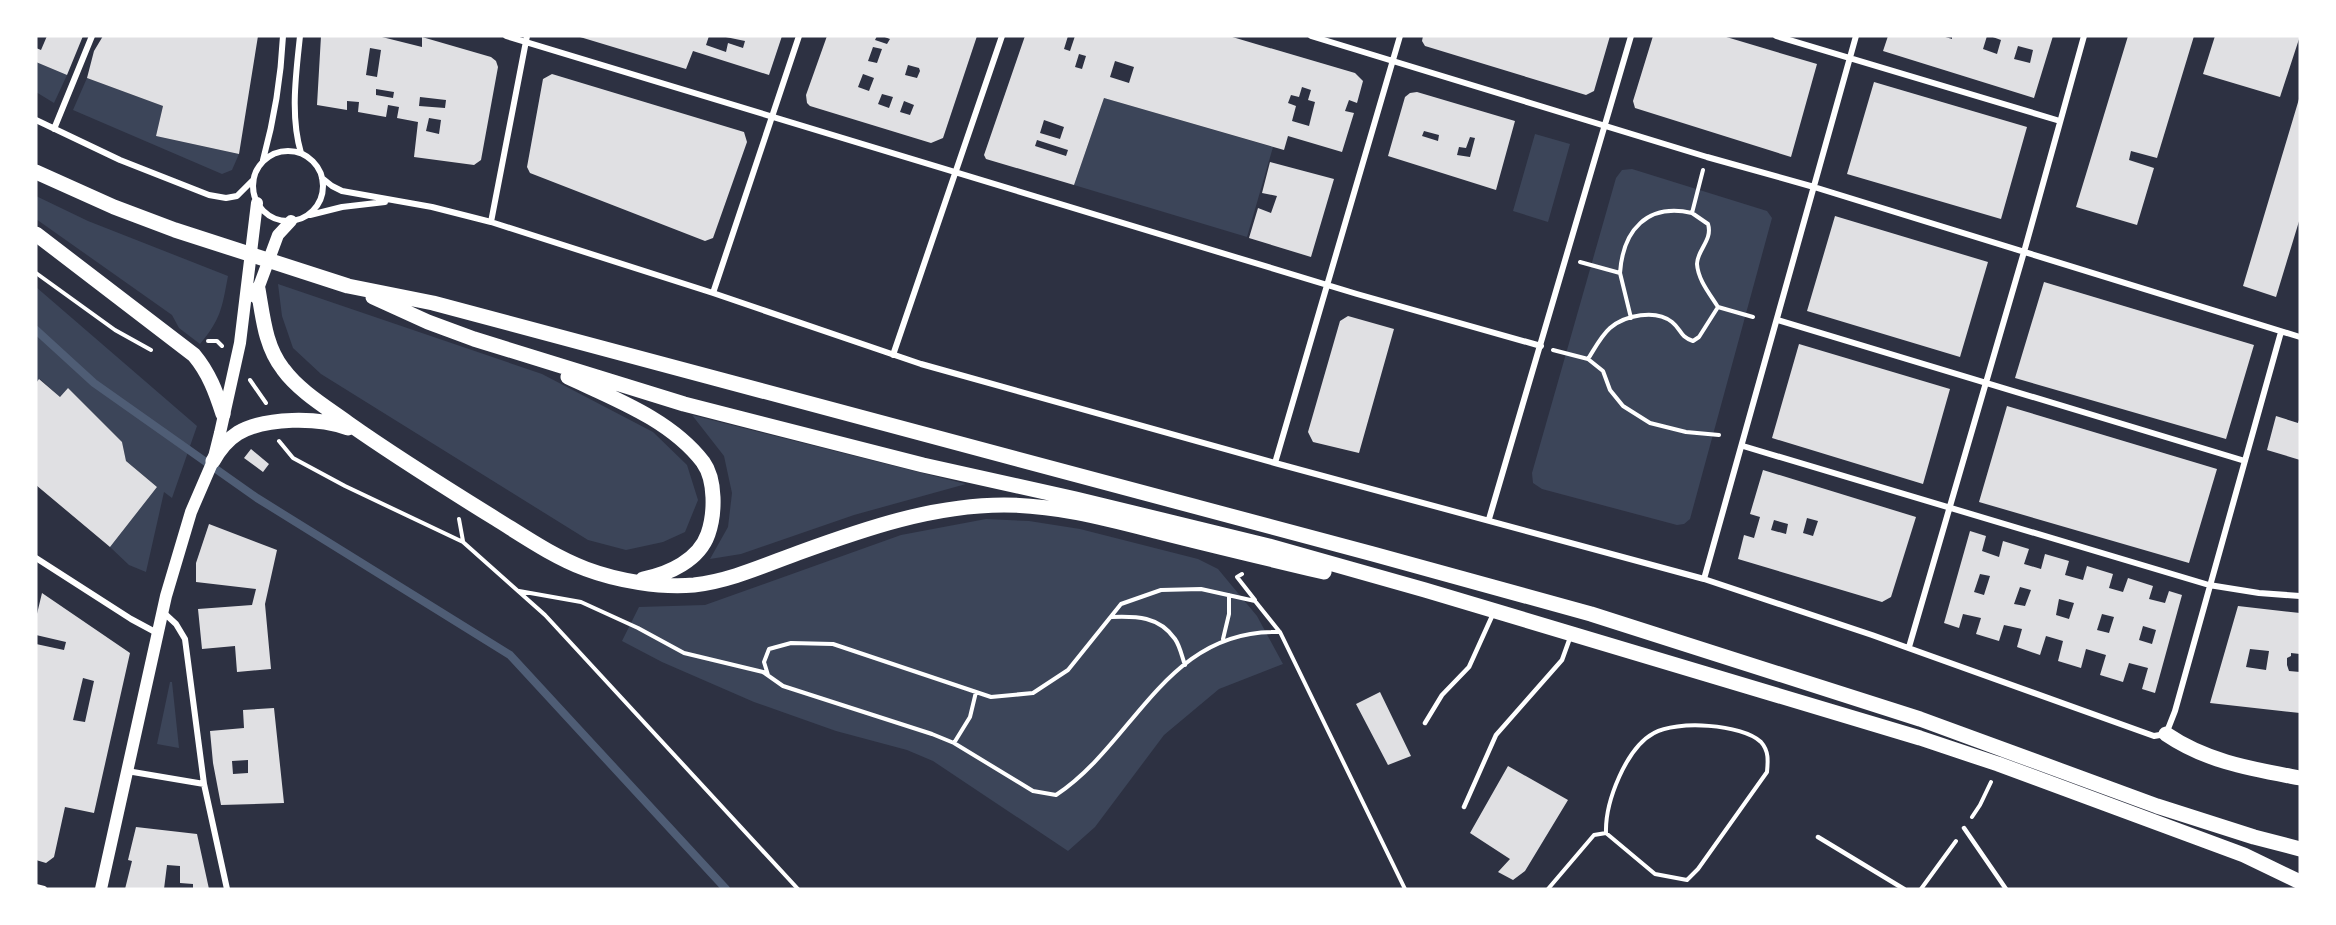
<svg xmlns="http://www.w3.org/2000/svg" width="2336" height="925" viewBox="0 0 2336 925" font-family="'Source Serif 4',serif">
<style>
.green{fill:#3c4559}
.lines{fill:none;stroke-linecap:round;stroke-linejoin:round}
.stream{stroke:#4f5d75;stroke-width:8}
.building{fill:#e0e0e3;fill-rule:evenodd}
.path{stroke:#fff;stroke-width:4}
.service{stroke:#fff;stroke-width:4.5}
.minor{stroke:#fff;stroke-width:6}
.secondary{stroke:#fff;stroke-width:12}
.primary{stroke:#fff;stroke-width:15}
</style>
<rect width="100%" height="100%" fill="#2d3142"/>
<path class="green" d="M36,62L67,75L54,103L36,92Z
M87,78L163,106L156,136L239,154L232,170L222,174L73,110Z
M1104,98L1273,147L1247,237L1074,185Z
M1535,134L1570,144L1548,222L1513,211Z
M1632,169L1767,211L1772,218L1690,519L1684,524L1677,525L1542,489L1533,483L1532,473L1616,178L1622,170Z
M36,196L88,221L228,276C222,308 221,319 200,344L179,328L172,315L36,219Z
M278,284L542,374L653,432L687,465L698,500L685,532L663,542L626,550L588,540L321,374L293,348L282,316Z
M36,287L197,426L172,498L164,492L146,572L129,565L110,547L157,487L126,461L122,442L68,388L60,397L40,379L36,383Z
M692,415L966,484L854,515L741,554L710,559L728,527L732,493L724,456Z
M986,519L1029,521L1080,529L1198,559L1218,569L1257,616L1283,664L1219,689L1164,735L1095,827L1068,851L933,761L907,750L836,731L754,702L662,662L622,641L639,607L705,605L901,535Z
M170,682H172L179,748L157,744Z"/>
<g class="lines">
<path class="stream" d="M36,330L94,383L257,498L510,655L726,889"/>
</g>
<path class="building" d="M47,36H83L67,75L36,62V48L41,50Z
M103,36H258L239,154L156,136L163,106L87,78L94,51Z
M321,36H378L422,47V37L491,57L496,61L498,67L481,160L474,165L414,157L418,122L397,118L399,107L388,105L386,117L358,112L359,102L347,101V110L317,105ZM370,48L381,50L377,77L366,75ZM376,89L394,92L393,98L376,95ZM420,97L446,100L445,108L419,106ZM429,118L441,120L439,134L426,131Z
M709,36L706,45L726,52L728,43L743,48L745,41L721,36H782L769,75L693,51L686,69L580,37Z
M827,36H877L875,40L887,44L890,39L882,36H977L943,138L931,143L810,106L807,103L806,95ZM873,47L882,49L877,63L868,61ZM908,65L919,68L920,71L917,78L905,75ZM863,74L874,78L869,91L858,87ZM882,94L893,97L889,108L878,104ZM904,101L914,105L910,115L900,112Z
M1025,36H1068L1064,49L1070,51L1075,36H1229L1355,73L1363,81L1357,103L1349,100L1345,111L1354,113L1342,152L1288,136L1284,150L1104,98L1074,185L986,159L984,155ZM1079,54L1086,56L1082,69L1075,67ZM1115,61L1134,67L1129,83L1110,77ZM1302,87L1311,90L1308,100L1315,102L1309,126L1292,121L1296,106L1288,103L1291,95L1299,97ZM1044,120L1064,127L1060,139L1040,133ZM1037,140L1068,150L1066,156L1035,146Z
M1423,36H1610L1594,91L1586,95L1425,46L1422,41Z
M1653,36H1723L1817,64L1791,157L1635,108L1633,101Z
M1888,36H1942L1952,39V36H1987L1983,49L1997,54L2001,40L1990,36H2053L2034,98L1883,51ZM2018,46L2033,50L2030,63L2014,59Z
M2128,36H2194L2157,158L2131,151L2129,160L2154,168L2137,225L2076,207Z
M2215,36H2300L2280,97L2203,74Z
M552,74L744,132L747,142L713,238L705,241L530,173L527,167L543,79Z
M1874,82L2027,127L2001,219L1847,174Z
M1417,92L1515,121L1496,190L1388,156L1405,97L1410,93ZM1424,131L1439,135L1438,141L1422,136ZM1470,137L1475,138L1470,157L1457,155L1459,147L1466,148Z
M2299,99L2300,218L2276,297L2243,286Z
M1270,162L1334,179L1311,257L1249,238L1258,208L1271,213L1277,196L1262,193Z
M1835,216L1988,262L1960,357L1807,311Z
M2044,282L2254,345L2226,439L2015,378Z
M1348,316L1394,329L1359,453L1313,442L1308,432L1340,321Z
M1799,344L1950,389L1923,484L1772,438Z
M39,379L60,397L68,388L122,442L126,461L157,487L110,547L36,485V383Z
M2007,406L2217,469L2189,563L1979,502Z
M2276,416L2298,423L2300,417V460L2267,450Z
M251,449L269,464L263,472L244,458Z
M1763,470L1916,517L1891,597L1882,602L1738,559L1744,535L1754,538L1760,517L1750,514ZM1807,518L1818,521L1813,536L1803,533ZM1774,520L1788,524L1786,534L1771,530Z
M209,524L277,550L265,604L271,669L237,672L235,646L202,649L198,609L252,605L256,589L196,582V563Z
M1970,531L1986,536L1982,551L1999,557L2003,541L2029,549L2024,564L2041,569L2045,554L2069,561L2065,575L2083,580L2087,566L2113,574L2109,588L2123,592L2128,578L2153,586L2149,599L2165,603L2169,591L2182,595L2155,693L2142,689L2148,668L2129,663L2123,682L2100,675L2106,655L2086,649L2081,668L2058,661L2063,641L2046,636L2040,655L2017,647L2022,629L2004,625L1999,641L1976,634L1981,618L1963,614L1959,628L1944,623ZM1980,574L1990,576L1984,595L1974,592ZM2020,587L2031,590L2025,606L2014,604ZM2059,599L2074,603L2069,619L2056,615ZM2102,614L2114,617L2109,633L2097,630ZM2143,626L2156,630L2152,644L2139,640Z
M42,593L130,653L94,813L65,807L54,857L46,863L36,860V644L64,650L66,642L36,635V618ZM83,678L94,681L85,722L73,720Z
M2238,606L2300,613V654L2291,653V656L2287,658V665L2289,671L2300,672V713L2210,703ZM2250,649L2269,651L2266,670L2246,667Z
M1380,692L1411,756L1388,765L1356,704Z
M274,708L284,803L221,805L213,763L210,731L244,728L243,710ZM248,760V773L233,774L232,761Z
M1508,766L1568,800L1525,871L1513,880L1498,872L1510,859L1470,833Z
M136,827L197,834L209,889H193V884L180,883V866L167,865L164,889H125L132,861L128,860Z"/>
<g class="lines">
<path class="path" d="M1703,170L1692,213L1708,224C1713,240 1697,250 1697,264C1698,280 1710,294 1718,307
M1580,262L1620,273C1623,230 1647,203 1692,213
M36,273L115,330L151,350
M1620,273L1631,318
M208,341H217L222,346
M1553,350L1588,359C1595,348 1601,336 1610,328C1625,315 1656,309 1672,322C1682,330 1679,336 1693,341L1699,337L1718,307L1753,317
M1588,359L1603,371L1610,390L1623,406L1650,423L1686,432L1719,435
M250,380L266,403
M279,441L293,458L345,486L463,542L545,615L798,889
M459,519L463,541
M1242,574L1237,577L1255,600
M519,591L581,602L638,628L684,653L763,672L783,686L932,734L954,743L1033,791L1056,795C1135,743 1166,628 1280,632L1405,889
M1111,617C1136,616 1159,616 1175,639C1180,646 1182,657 1185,665
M1223,639L1229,614V595
M768,675L764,662L769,649L791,643L833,644L991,697L1033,693L1068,670L1121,604L1161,590L1201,589L1255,601L1279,631
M954,743L970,717L976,692
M1972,817L1980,805L1991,782
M1548,889L1594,835L1606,833L1655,874L1687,880L1698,869L1767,772C1768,761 1769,751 1761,742C1742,724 1676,720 1654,733C1626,748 1605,802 1606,833
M1921,889L1956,841"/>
<path class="service" d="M1425,723L1442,695L1469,667L1493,614
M1464,807L1496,735L1562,660L1571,635
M1964,828L2006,889
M1818,837L1904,889"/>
<path class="minor" d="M300,36C296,74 290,116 301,153
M506,36L1357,294L1541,346
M1311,36L1707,157L1814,187L2300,337
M1776,36L2060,121
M36,120L120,160L209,195L226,198L237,196L252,181
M54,129L92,36
M253 186a35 35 0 1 1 70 0a35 35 0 1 1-70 0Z
M263,160C274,120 281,77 283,36
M322,178L332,186L342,191L432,207L491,222L713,293L921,364L1275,463L1704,579L1872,635L2154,736L2166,734L2175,711L2281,332
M310,215L342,207L385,202
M491,222L527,36
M713,293L799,36
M1778,320L2245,461
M893,355L1002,36
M1743,446L2209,585L2259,593L2300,596
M1275,463L1400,36
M1489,519L1631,36
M36,558L131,619L157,633
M1704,579L1856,36
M163,612L176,624L185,639L204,784L227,889
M1909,647L2024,252L2084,36
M127,771L204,784
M36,887L44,889"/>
<path class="secondary" d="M255,297L278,235L291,221
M101,889L166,596L191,512L213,461L220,433L240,343L257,203"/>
<path class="primary" d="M36,172L114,207L175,230L348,286L433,303L1373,554L1591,614L1920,719L2157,806L2254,837L2300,849
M36,234L194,355C209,373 216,392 223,414
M258,289C263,317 265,346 283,369C299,391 326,407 348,423C396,457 446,488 496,519C525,537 554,557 586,569C618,581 660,588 694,585C730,581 765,565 798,553C864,529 933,505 1004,505C1057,505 1108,519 1159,532C1214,546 1269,559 1324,572
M373,297L428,322L474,339L684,404L923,465L1076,499L1269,546L1425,590L1920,738L1998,764L2244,855L2300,882
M568,377C615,399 671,420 703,462C716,480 715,514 708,534C699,560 669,574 643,579
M213,461C219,450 227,440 238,433C266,417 318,417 348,428
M2166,734C2207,762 2252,769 2300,778"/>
</g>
<rect width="2336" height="925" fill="none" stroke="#ffffff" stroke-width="75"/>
</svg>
